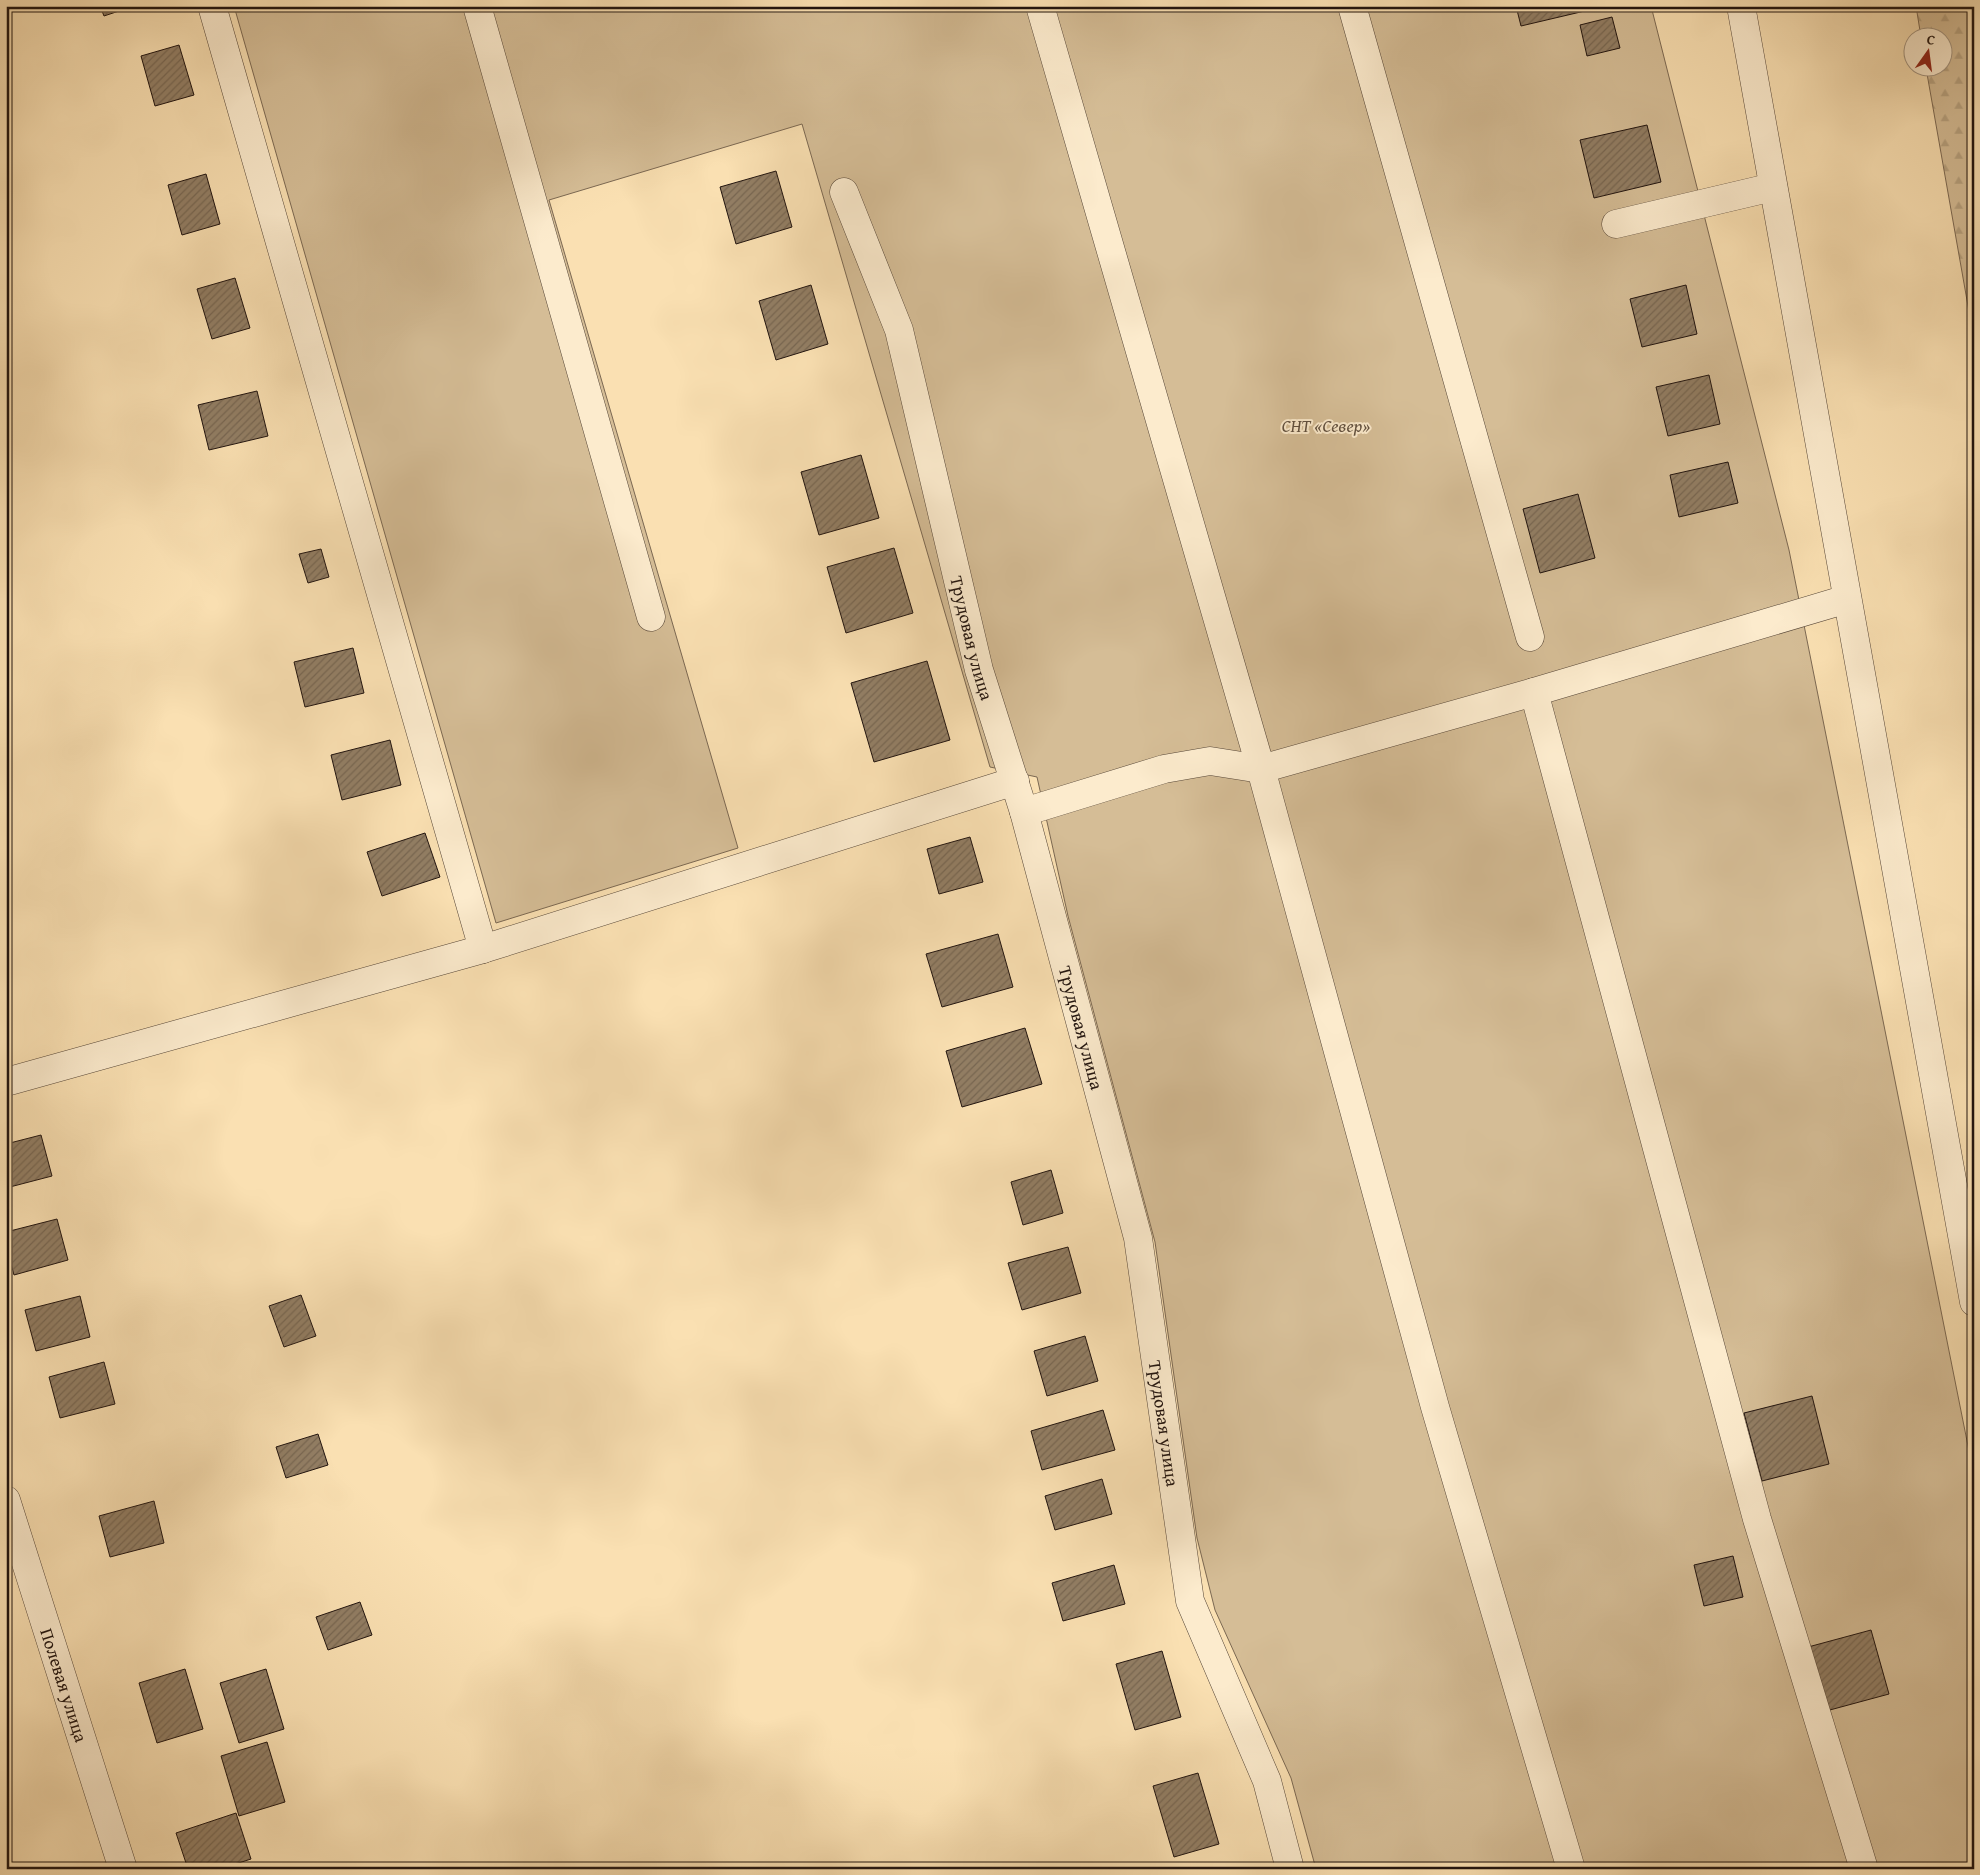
<svg xmlns="http://www.w3.org/2000/svg" width="1980" height="1875" viewBox="0 0 1980 1875" font-family="'Gentium Book Plus',serif">
<style>
.forest{fill:url(#forest-firs);stroke:#7b6852}
.garden{fill:#d5bd96;stroke:#7b6852}
.building{fill:url(#building-hatch);stroke:#21140f}
.lines{fill:none;stroke-linecap:round;stroke-linejoin:round}
.minor-casing{stroke:#574738;stroke-width:29}
.minor{stroke:#fcebcd;stroke-width:28}
.labels{text-anchor:middle;dominant-baseline:central;stroke-width:4;stroke-linejoin:round;paint-order:stroke}
.park-label{font-size:18px;font-style:italic;fill:#604f3e;stroke:#fcebcd}
.street-label{font-size:18px;fill:#21140f;stroke:#fcebcd}
</style>
<defs>
<pattern id="forest-firs" width="22" height="20" patternUnits="userSpaceOnUse" patternTransform="scale(1.25)"><rect width="22" height="20" fill="#d5bd96"/><path d="M5 1l3.5 6h-7zM16 11l3.5 6h-7z" fill="#b7a280"/></pattern>
<pattern id="building-hatch" width="6" height="6" patternUnits="userSpaceOnUse" patternTransform="scale(1.25)"><rect width="6" height="6" fill="#927e64"/><path d="M-1 1l2-2M0 6l6-6M5 7l2-2" fill="none" stroke="#776651"/></pattern>
</defs>
<rect width="100%" height="100%" fill="#fae0b2"/>
<filter id="stains"><feTurbulence type="fractalNoise" baseFrequency=".004" numOctaves="4"/><feColorMatrix values="0 0 0 0 .2 0 0 0 0 .09 0 0 0 0 .02 0 0 0 .5 -.17"/></filter>
<radialGradient id="worn" r=".72"><stop offset=".6" stop-color="#630" stop-opacity="0"/><stop offset="1" stop-color="#630" stop-opacity=".3"/></radialGradient>
<path class="forest" d="M1916,6H1974V340L1926,68H1942V38L1921,37Z"/>
<path class="garden" d="M234,6H1651L1789,550L1974,1476V1869H1316L1291,1778L1215,1610L1197,1538L1155,1242L1068,916L1037,777L990,767L802,124L549,200L738,848L496,923Z"/>
<path class="building" d="M100,6H134L104,16Z
M1516,6H1606L1521,26Z
M1612,17L1620,48L1587,56L1580,25Z
M179,45L194,95L155,106L141,56Z
M1647,125L1661,182L1594,198L1580,140Z
M776,171L792,227L736,244L720,187Z
M206,174L220,224L182,235L168,185Z
M235,278L250,328L212,339L197,289Z
M811,285L828,344L776,360L759,301Z
M1686,285L1697,334L1642,347L1630,299Z
M1709,375L1720,424L1668,436L1656,387Z
M257,391L268,436L209,450L198,405Z
M861,455L879,518L819,535L801,472Z
M1728,462L1738,503L1679,517L1670,475Z
M1578,494L1595,558L1540,573L1523,509Z
M894,548L913,613L846,633L827,567Z
M321,549L329,577L308,583L299,554Z
M353,648L364,693L305,707L294,662Z
M927,661L950,740L874,762L851,683Z
M390,740L401,785L342,800L331,755Z
M425,833L440,877L382,896L367,852Z
M970,837L983,882L939,894L927,849Z
M998,934L1013,987L942,1007L926,954Z
M1025,1028L1042,1084L962,1107L946,1051Z
M41,1135L52,1176L6,1188V1144Z
M1051,1170L1063,1213L1023,1225L1011,1182Z
M57,1219L68,1260L14,1275L6,1246V1232Z
M1068,1247L1081,1293L1022,1310L1008,1263Z
M301,1295L316,1336L284,1347L269,1306Z
M80,1296L90,1337L36,1351L25,1310Z
M1085,1336L1098,1381L1047,1396L1034,1351Z
M104,1362L115,1404L60,1418L49,1377Z
M1812,1396L1829,1464L1762,1481L1744,1413Z
M1103,1410L1115,1450L1042,1470L1031,1431Z
M318,1434L328,1465L286,1478L276,1447Z
M1102,1479L1112,1514L1055,1530L1045,1496Z
M154,1501L164,1543L110,1557L99,1516Z
M1733,1556L1743,1597L1704,1606L1694,1565Z
M1114,1565L1125,1604L1063,1621L1052,1583Z
M360,1602L372,1635L328,1650L316,1617Z
M1871,1630L1889,1694L1815,1714L1797,1650Z
M1162,1651L1181,1717L1135,1730L1116,1664Z
M185,1669L203,1729L157,1743L139,1683Z
M266,1669L284,1729L239,1743L220,1683Z
M267,1742L285,1802L239,1816L221,1756Z
M1198,1773L1219,1844L1174,1857L1153,1786Z
M236,1813L251,1859L220,1869H188L176,1833Z"/>
<g class="lines">
<g class="minor-casing">
<g id="minor">
<path d="M212,6L483,949"/>
<path d="M477,6L651,617"/>
<path d="M1040,6L1261,769L1435,1407L1571,1869"/>
<path d="M1352,6L1530,637"/>
<path d="M1741,6L1974,1302"/>
<path id="s1" d="M844,192L899,330L979,670L1024,812L1138,1238L1190,1601L1267,1781L1290,1869"/>
<path d="M1616,224L1773,187"/>
<path d="M1534,692L1757,1519L1864,1869"/>
<path d="M1024,812L1164,769L1210,761L1261,769L1534,692L1847,599"/>
<path d="M6,1082L483,949L1015,781"/>
<path id="s2" d="M6,1500L123,1869"/>
</g>
</g>
<use href="#minor" class="minor"/>
</g>
<g class="labels">
<g class="park-label">
<text x="1326" y="425">СНТ «Север»</text>
</g>
<g class="street-label">
<text stroke="none"><textPath href="#s1" startOffset="465">Трудовая улица</textPath></text>
<text stroke="none"><textPath href="#s1" startOffset="870">Трудовая улица</textPath></text>
<text stroke="none"><textPath href="#s1" startOffset="1275">Трудовая улица</textPath></text>
<text stroke="none"><textPath href="#s2" startOffset="194">Полевая улица</textPath></text>
</g>
</g>
<rect width="1980" height="1875" fill="none" stroke="#fae0b2" stroke-width="25"/>
<rect x="8" y="8" width="1965" height="1860" fill="none" stroke="#21140f" stroke-width="2.5"/>
<rect x="12" y="12" width="1955" height="1850" fill="none" stroke="#21140f"/>
<g transform="translate(1928 52) rotate(14)"><circle r="24" fill="#fcebcd" stroke="#a49581"/>
<path d="M0-4L9 19L0 12L-9 19Z" fill="#8f2418"/>
<text y="-8" font-size="14" font-weight="bold" text-anchor="middle" fill="#21140f">С</text>
</g>
<rect width="100%" height="100%" filter="url(#stains)"/>
<rect width="100%" height="100%" fill="url(#worn)"/>
</svg>
